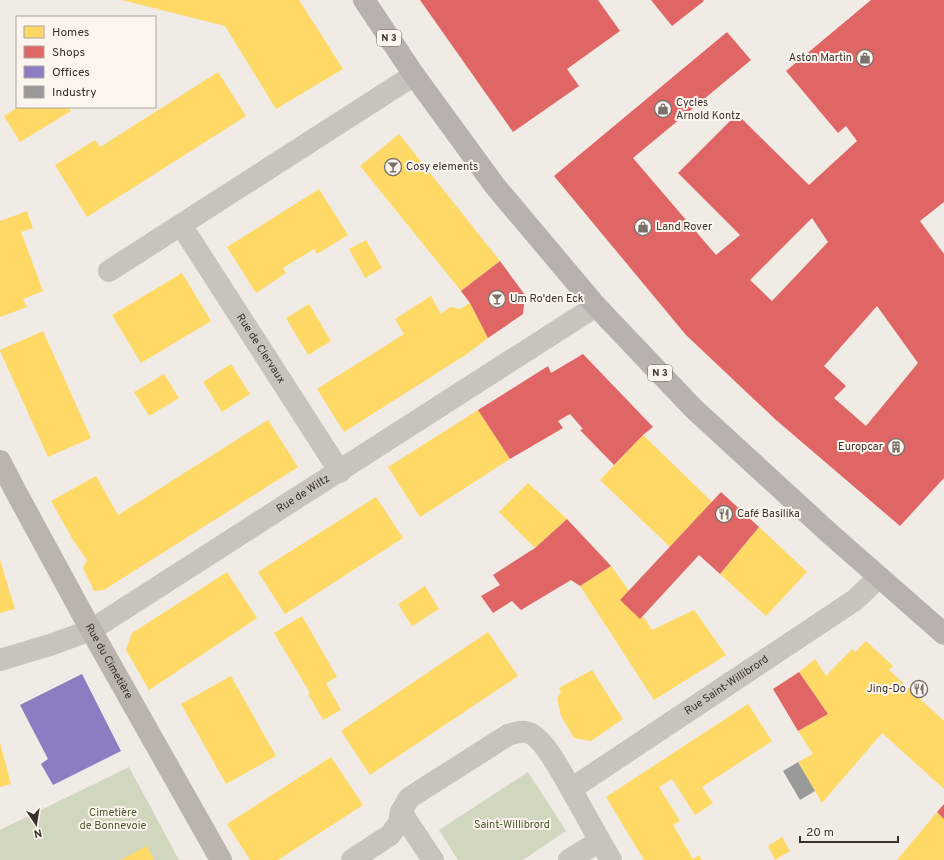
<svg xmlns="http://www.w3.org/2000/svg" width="944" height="860" viewBox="0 0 944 860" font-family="Overpass,sans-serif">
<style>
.green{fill:#d1d6bf}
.homes{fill:#ffd966}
.shops{fill:#e06666;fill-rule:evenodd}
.offices{fill:#8e7cc3}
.industry{fill:#999}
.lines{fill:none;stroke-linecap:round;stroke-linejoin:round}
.street{stroke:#c9c3be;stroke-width:22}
.secondary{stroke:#bab3ae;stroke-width:22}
.primary{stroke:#b8b1ad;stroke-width:22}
.labels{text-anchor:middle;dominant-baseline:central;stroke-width:4;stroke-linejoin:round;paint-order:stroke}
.shield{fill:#fbf5ee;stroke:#756b66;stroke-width:1}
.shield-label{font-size:10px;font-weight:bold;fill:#3b302b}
.poi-label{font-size:11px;fill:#3b302b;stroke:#fbf5ee;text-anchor:start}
.street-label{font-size:11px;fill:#3b302b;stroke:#fbf5ee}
.park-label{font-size:11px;fill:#4a5a2e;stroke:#fbf5ee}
</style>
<rect width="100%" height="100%" fill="#f0ebe5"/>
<path class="green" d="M129,767L179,860H0V830Z
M528,772L566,831L523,860H458L439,830Z"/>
<path class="homes" d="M122,0H299L343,69L276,109L225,26Z
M218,72L246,116L87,217L55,165L95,140L100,147Z
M18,107H68L71,111L20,142L4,116Z
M399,134L500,261L461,291L360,166Z
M319,189L348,235L317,254L314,249L283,268L286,273L256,293L227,247Z
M27,211L33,228L21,232L43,291L23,299L27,307L0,317V221Z
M366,240L382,268L365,278L349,249Z
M182,273L211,321L141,363L112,315Z
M431,296L441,314L450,307L460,309L470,303L488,338L467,354L344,432L317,389L404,334L395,319Z
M309,304L331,341L308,355L286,318Z
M43,331L91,438L48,457L0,351V350Z
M231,364L250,394L222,412L203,382Z
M164,374L179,398L149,416L134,392Z
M478,410L510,459L420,517L388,467Z
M268,420L298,467L104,590L94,591L83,568L87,560L73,540L51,501L96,476L118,515Z
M643,435L712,502L670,547L600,480Z
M528,483L567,519L535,548L499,512Z
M376,497L403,538L285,614L258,572Z
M759,527L807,572L766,616L720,574Z
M0,560L15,609L0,613Z
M611,566L629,591L620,600L640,619L643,616L652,630L694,610L726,655L654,700L580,586Z
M227,572L257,618L149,690L126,650L132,633Z
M425,586L439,609L412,626L398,604Z
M302,616L337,677L326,683L341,710L323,720L308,694L310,693L274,633Z
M488,632L518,676L370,775L341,731Z
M866,641L893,666L889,670L944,721V789L882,733L822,803L798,762L813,754L798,731L828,714L799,672L815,659L826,676L852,649L855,652Z
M592,670L623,719L591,741L574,738L561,716L557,698L561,692L559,688Z
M231,676L276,756L226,784L181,704Z
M748,704L772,741L702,787L713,803L695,815L672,779L659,787L680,821L673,825L693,859L699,855L702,860H644L606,797Z
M0,743L11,784L0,787Z
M331,757L363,805L278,860H250L227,824Z
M937,812L944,819V860H897Z
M782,837L790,851L775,860L768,846Z
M147,846L154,860H120Z"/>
<path class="shops" d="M420,0H598L620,31L567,69L579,86L513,132Z
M651,0H703L704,1L672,26Z
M871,0H944V202L920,221L944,254V478L900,526L776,420L686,335L554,176L727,32L751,60L633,158L716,255L740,235L678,173L737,114L809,185L857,141L846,126L838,133L786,71ZM812,218L828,242L772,301L750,280ZM877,306L918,363L866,426L834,398L846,386L824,366Z
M500,261L525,295L523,314L488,338L470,303L461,291Z
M583,354L653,427L643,435L614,465L580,430L583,429L570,414L558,421L563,428L510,459L478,410L548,366L551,373Z
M721,492L759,527L720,574L699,555L640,619L620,600Z
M567,519L611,566L580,586L571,580L521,610L512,601L493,613L481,596L500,585L493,575L535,548Z
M799,672L828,714L798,731L773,689Z
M944,804V819L937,812Z"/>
<path class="offices" d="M82,674L121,751L53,785L41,764L48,759L20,705Z"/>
<path class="industry" d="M798,762L815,791L800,800L783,771Z"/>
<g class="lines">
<g class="street">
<path id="s1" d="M181,225L340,472"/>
<path d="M109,271L414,75"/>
<path id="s2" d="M0,660L53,644L91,630L596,306"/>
<path d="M401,812L433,860"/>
<path d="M600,841L611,860"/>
<path d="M352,860L390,835L399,823L401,812L409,798L508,735C514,733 520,731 526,732C543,735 562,774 571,789"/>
<path id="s3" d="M569,860L600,841L571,789L855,600L879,577"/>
</g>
<path class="secondary" id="s4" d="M0,461L16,492L91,630L221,860"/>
<path class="primary" d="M364,0L414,75L495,186L596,306L694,409L828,532L944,634"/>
</g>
<defs>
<g id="shop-ring" transform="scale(0.9)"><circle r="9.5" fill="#fbf5ee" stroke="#7a716c" stroke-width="1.5"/><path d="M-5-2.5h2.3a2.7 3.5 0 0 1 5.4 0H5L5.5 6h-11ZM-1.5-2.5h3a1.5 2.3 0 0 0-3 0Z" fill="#7a716c"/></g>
<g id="bar-ring" transform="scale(0.9)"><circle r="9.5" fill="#fbf5ee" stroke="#7a716c" stroke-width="1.5"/><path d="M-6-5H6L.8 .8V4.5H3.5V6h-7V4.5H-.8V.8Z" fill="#7a716c"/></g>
<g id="building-ring" transform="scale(0.9)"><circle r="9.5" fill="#fbf5ee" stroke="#7a716c" stroke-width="1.5"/><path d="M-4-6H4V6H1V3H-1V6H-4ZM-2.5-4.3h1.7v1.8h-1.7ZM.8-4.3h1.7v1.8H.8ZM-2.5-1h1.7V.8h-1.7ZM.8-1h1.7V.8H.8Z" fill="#7a716c"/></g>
<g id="restaurant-ring" transform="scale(0.9)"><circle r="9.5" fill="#fbf5ee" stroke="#7a716c" stroke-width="1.5"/><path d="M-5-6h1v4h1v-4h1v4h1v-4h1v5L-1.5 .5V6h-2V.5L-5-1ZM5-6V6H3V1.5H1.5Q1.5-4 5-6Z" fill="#7a716c"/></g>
</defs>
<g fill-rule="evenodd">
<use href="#shop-ring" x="865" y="58"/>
<use href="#shop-ring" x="663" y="109"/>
<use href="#bar-ring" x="393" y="167"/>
<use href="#shop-ring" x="643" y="227"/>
<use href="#bar-ring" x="497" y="299"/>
<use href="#building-ring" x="896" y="447"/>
<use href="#restaurant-ring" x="724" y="514"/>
<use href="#restaurant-ring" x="919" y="689"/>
</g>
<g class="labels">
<g class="shield">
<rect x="377" y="30" width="24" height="16" rx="3"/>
<rect x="648" y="365" width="24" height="16" rx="3"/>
</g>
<g class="shield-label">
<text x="389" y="38">N 3</text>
<text x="660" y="373">N 3</text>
</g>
<g class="poi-label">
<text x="852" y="58" text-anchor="end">Aston Martin</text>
<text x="676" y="103">Cycles<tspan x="676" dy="13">Arnold Kontz</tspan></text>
<text x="406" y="167">Cosy elements</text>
<text x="656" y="227">Land Rover</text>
<text x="510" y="299">Um Ro'den Eck</text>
<text x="883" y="447" text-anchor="end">Europcar</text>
<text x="737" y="514">Café Basilika</text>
<text x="906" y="689" text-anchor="end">Jing-Do</text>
</g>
<g class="street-label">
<text stroke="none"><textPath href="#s1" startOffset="147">Rue de Clervaux</textPath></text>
<text stroke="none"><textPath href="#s2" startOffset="348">Rue de Wiltz</textPath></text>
<text stroke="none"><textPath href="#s4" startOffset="228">Rue du Cimetière</textPath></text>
<text stroke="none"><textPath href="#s3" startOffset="283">Rue Saint-Willibrord</textPath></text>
</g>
<g class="park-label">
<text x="113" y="813">Cimetière<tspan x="113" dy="13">de Bonnevoie</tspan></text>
<text x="512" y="825">Saint-Willibrord</text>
</g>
</g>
<rect x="16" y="16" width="140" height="92" fill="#fbf5ee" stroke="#aea6a0"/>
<rect x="24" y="26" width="20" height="12" fill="#ffd966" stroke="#aea6a0"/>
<text x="52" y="36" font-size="12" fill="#3b302b">Homes</text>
<rect x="24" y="46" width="20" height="12" fill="#e06666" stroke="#aea6a0"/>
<text x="52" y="56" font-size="12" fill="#3b302b">Shops</text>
<rect x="24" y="66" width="20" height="12" fill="#8e7cc3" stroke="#aea6a0"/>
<text x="52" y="76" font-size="12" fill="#3b302b">Offices</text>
<rect x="24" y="86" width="20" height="12" fill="#999999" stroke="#aea6a0"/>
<text x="52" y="96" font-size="12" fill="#3b302b">Industry</text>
<g transform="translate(36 824) rotate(168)" stroke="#fbf5ee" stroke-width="3" paint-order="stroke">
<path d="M0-3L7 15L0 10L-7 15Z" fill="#3b302b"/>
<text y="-6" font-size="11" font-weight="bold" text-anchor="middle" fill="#3b302b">N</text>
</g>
<path d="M800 836v6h98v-6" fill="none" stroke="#3b302b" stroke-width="2"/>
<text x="806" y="836" font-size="12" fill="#3b302b" stroke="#fbf5ee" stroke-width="3" paint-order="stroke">20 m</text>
</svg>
